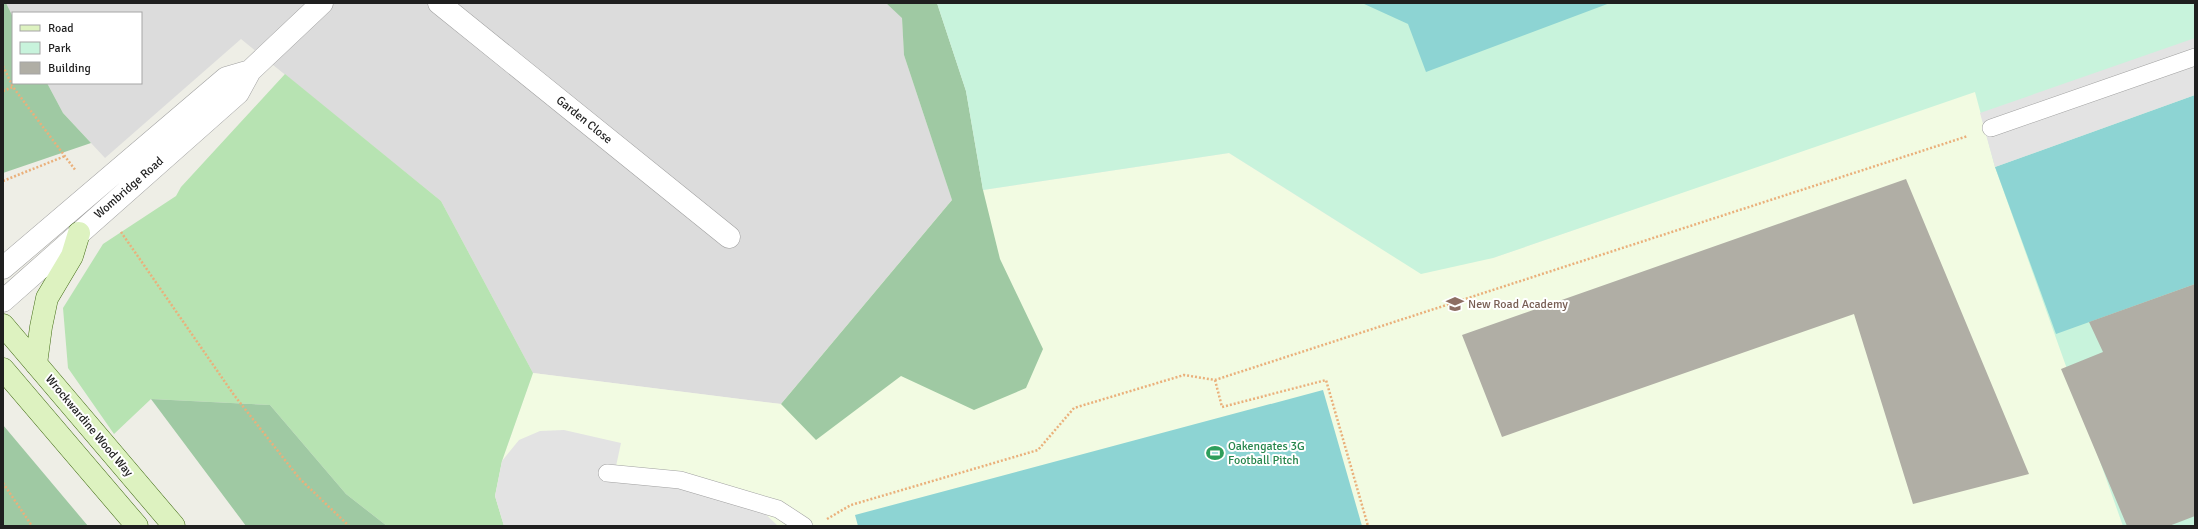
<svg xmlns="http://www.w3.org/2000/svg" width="2198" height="529" viewBox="0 0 2198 529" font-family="Signika,sans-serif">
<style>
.residential{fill:#dcdcdc}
.education{fill:#f2fbe2}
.grass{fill:#b7e3b2}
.forest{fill:#9fc9a3}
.park{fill:#c8f3dc}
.pitch{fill:#8dd4d3}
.parking{fill:#e3e3e3}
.building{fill:#b0aea5}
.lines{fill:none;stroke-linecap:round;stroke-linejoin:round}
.service-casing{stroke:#a0a0a0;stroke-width:18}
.minor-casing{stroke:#a0a0a0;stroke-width:23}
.tertiary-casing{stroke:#a0a0a0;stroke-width:23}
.secondary-casing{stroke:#3f6a11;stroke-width:23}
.path{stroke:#eab07b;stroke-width:2.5;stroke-dasharray:2 2;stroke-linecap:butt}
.service{stroke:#fff;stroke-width:17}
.minor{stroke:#fff;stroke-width:22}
.tertiary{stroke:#fff;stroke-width:22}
.secondary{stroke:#ddf2c0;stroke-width:22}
.labels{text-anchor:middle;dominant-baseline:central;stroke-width:4;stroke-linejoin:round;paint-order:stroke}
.street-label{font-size:12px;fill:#1f1f1f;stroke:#fff}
.education-label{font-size:12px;fill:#785e54;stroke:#fff;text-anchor:start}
.leisure-label{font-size:12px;fill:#27864d;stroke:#fff;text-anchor:start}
</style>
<rect width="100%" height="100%" fill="#eeeee6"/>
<path class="residential" d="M6,3H886L902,17L904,55L952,200L781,404L533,373L441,201L241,39L105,158L63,113L47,83H141V13H13V17Z"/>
<path class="education" d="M1975,91L2123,526H504L495,496L502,461L533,373L781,404L952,200L983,190L1229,153L1362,237L1493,258Z"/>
<path class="grass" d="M285,74L441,201L533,373L502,461L495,496L504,526H387L346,494L270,405L151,399L114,434L68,368L63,308L103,244L176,196L181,187Z"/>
<path class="forest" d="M3,3H6L13,17V83H47L63,113L91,143L3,173Z
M886,3H937L966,91L983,190L1000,259L1043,349L1026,388L974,410L901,376L816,440L781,404L952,200L904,55L902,18Z
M151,399L270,405L346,494L387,526H246Z
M3,425L88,526H3Z"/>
<path class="park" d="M937,3H2195V526H2123L1995,167L1975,92L1493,258L1421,274L1229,153L983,190L966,91Z"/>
<path class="pitch" d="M1362,3H1610L1426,72L1408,24Z
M2195,95V284L2056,334L1995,167Z
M1323,390L1362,526H858L855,515Z"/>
<path class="parking" d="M2195,38V95L1995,167L1980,113Z
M564,430L621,443L615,471L757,506L778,526H504L495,496L502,461L519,440L540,431Z"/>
<path class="building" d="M1906,179L2029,474L1913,504L1854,314L1502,437L1462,335Z
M2195,284V516L2169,526H2127L2061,369L2103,352L2089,322Z"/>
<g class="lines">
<g class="service-casing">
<path id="service" d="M1991,128L2195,57
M607,473L680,480L778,509L804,526"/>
</g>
<g class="minor-casing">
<path id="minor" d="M439,3L729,237"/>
</g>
<g class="tertiary-casing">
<path id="tertiary" d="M3,268L226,78L250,71
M3,301L238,93L250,71L322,3"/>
</g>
<g class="secondary-casing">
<path id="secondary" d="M3,325L174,526
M36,364L41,327L47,298L72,256L79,233
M3,369L137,526"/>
</g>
<path class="path" d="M3,66L13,87
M3,91L13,87L76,171
M3,181L65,156
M121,232L234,395L299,478L349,526
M1215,380L1222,407L1326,380L1368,526
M3,483L32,526
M827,519L851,505L1038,450L1074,408L1184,375L1215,380L1968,136"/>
<use href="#service" class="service"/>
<use href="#minor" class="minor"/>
<use href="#tertiary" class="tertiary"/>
<use href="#secondary" class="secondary"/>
</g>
<defs>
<g id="school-bare" transform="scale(1.38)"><path d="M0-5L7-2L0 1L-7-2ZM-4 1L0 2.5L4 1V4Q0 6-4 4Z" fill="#8d6e63" stroke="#fff" stroke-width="2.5" paint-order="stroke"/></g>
<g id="stadium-bare" transform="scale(1.38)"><path d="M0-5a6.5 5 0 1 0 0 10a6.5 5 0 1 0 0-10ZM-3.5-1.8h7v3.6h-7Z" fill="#2e9e5b" stroke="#fff" stroke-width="2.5" paint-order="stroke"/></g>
</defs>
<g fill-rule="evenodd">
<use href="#school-bare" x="1455" y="304"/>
<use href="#stadium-bare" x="1215" y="453"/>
</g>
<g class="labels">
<g class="street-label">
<text transform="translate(584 120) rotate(39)">Garden Close</text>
<text transform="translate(129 188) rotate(-41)">Wombridge Road</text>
<text transform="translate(89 426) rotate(50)">Wrockwardine Wood Way</text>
</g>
<g class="education-label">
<text x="1468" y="304">New Road Academy</text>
</g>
<g class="leisure-label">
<text x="1228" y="446">Oakengates 3G<tspan x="1228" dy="14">Football Pitch</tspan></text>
</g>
</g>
<rect width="2198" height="529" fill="none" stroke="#1f1f1f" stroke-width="8"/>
<rect x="12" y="12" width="130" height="72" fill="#ffffff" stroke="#a5a5a5"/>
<rect x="20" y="25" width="20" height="6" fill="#ddf2c0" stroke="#a5a5a5"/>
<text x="48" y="32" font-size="12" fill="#1f1f1f">Road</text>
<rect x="20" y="42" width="20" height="12" fill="#c8f3dc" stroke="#a5a5a5"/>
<text x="48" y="52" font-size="12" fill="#1f1f1f">Park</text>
<rect x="20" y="62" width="20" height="12" fill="#b0aea5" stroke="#a5a5a5"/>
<text x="48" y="72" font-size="12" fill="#1f1f1f">Building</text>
</svg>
